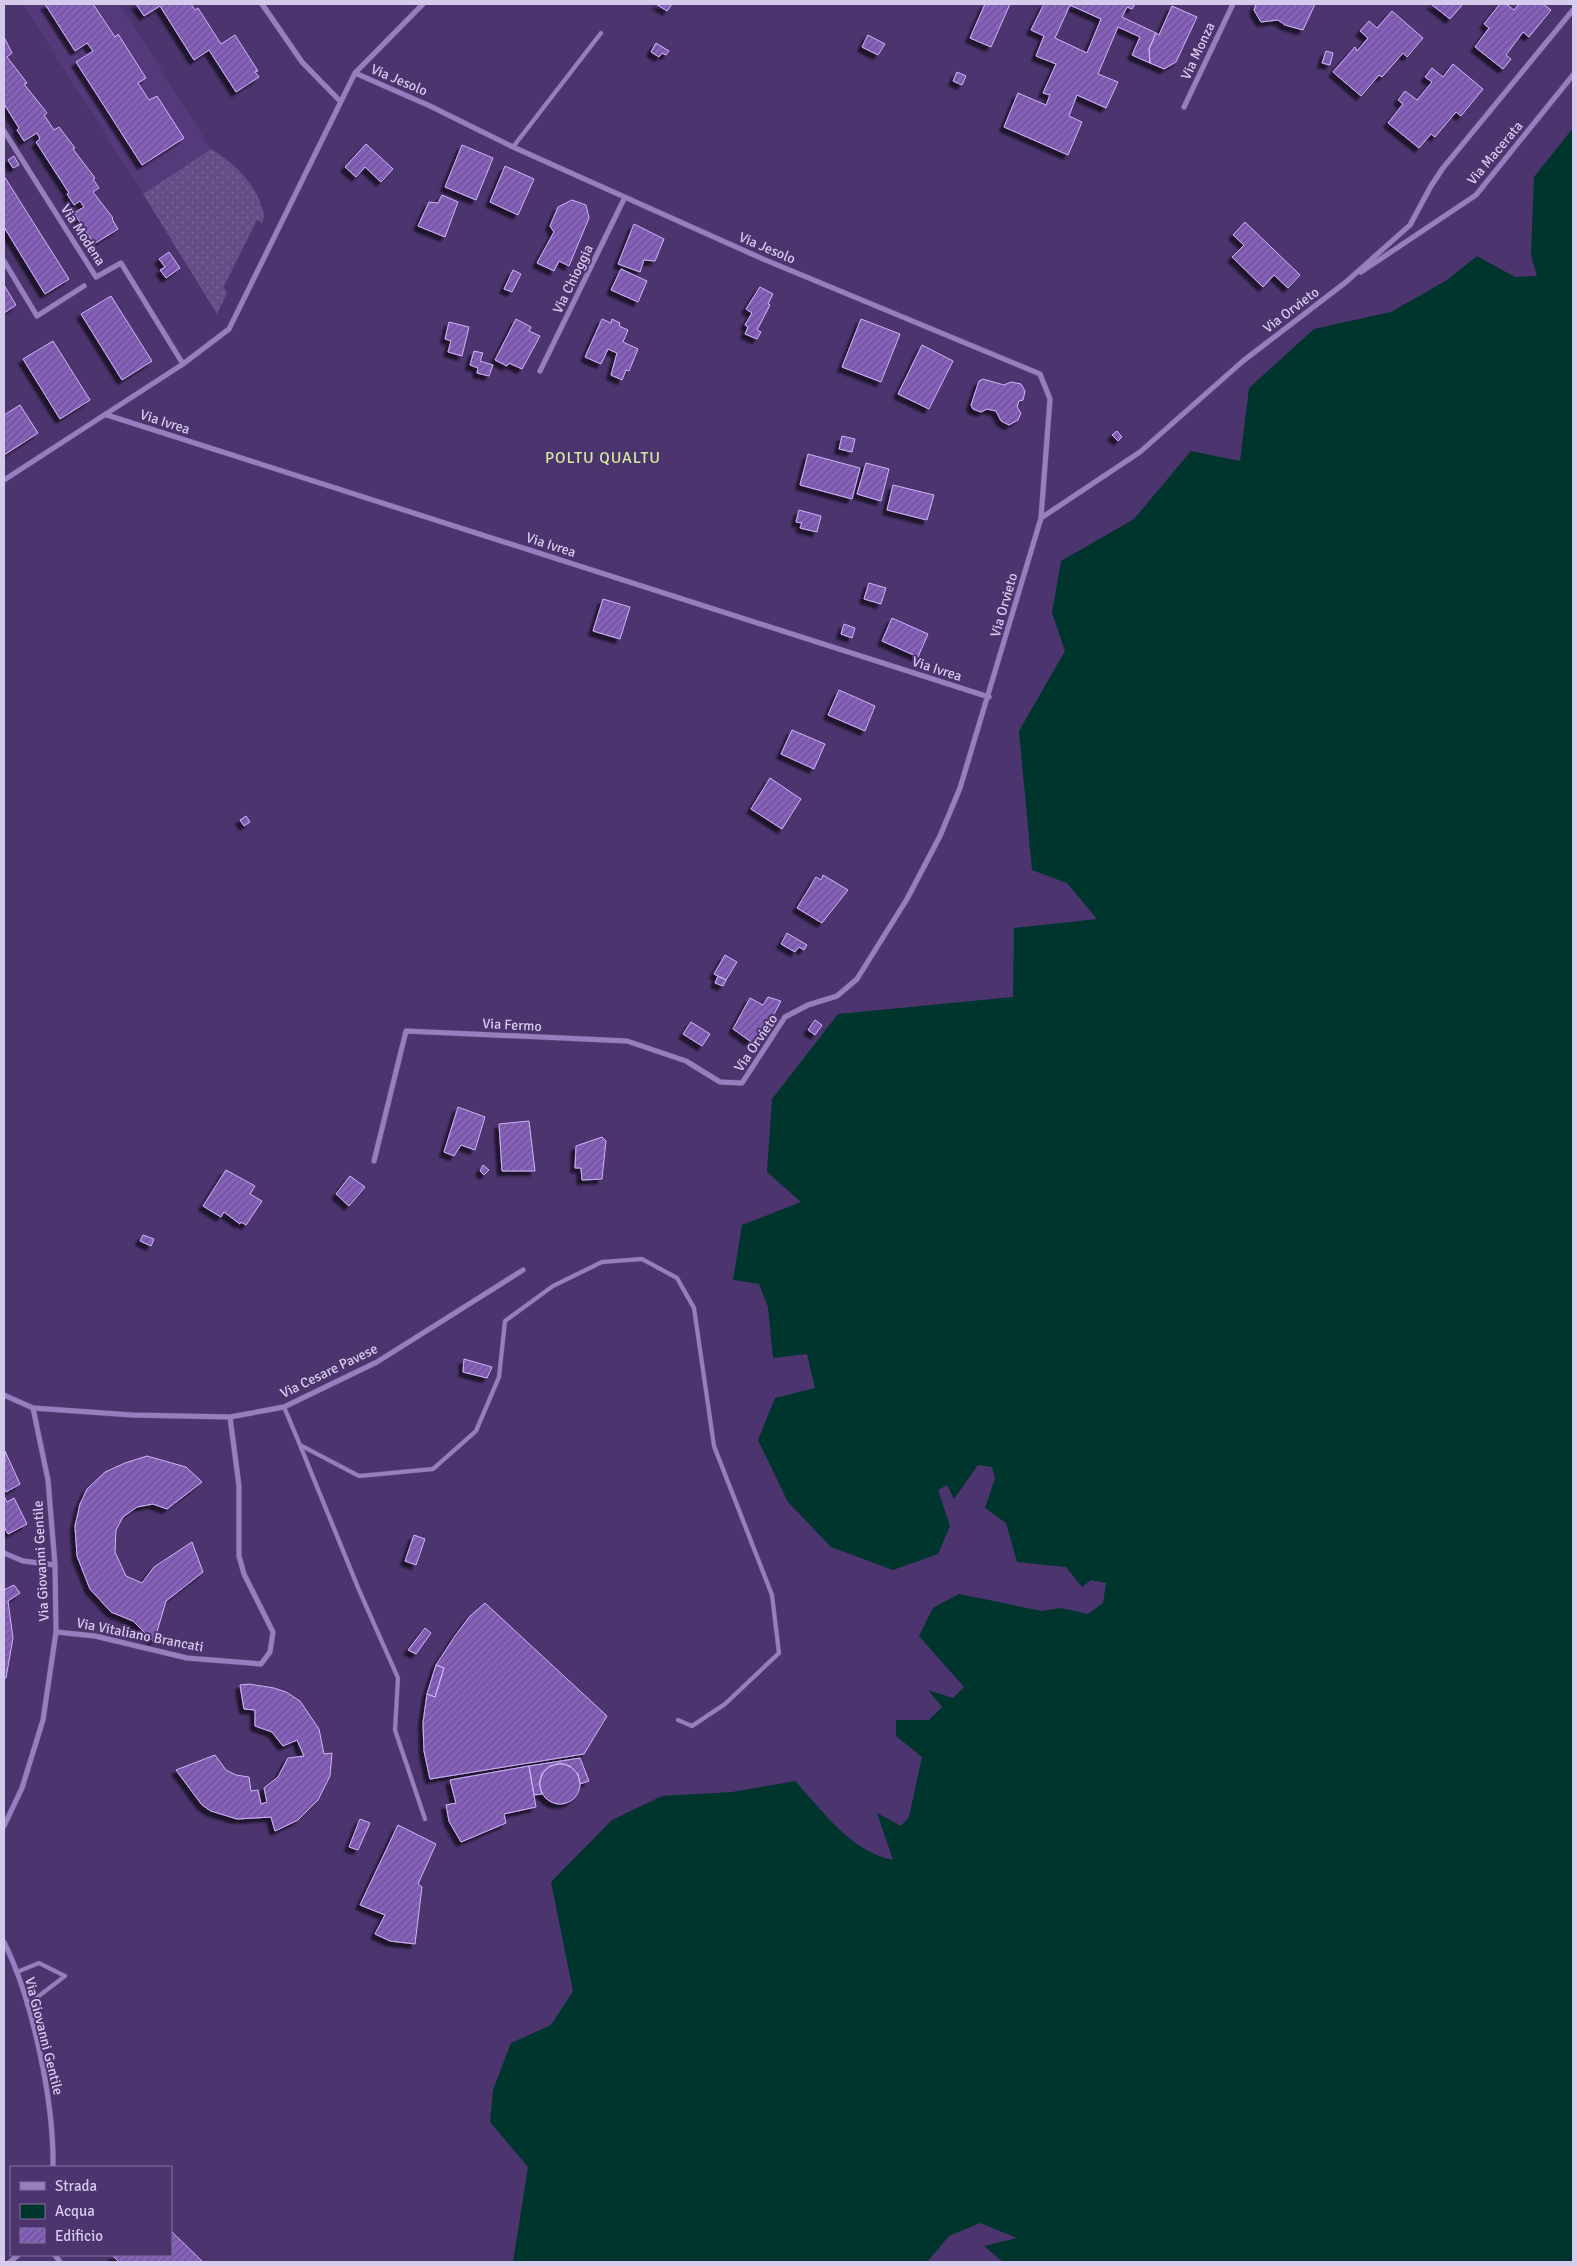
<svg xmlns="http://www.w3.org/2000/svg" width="1577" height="2266" viewBox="0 0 1577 2266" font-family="Signika,sans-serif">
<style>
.built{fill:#553a7b}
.grass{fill:url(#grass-dots)}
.water{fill:#00352e}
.building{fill:url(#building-hatch);stroke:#ceb5f9;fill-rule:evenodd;filter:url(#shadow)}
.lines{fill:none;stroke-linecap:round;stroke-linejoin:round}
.lane-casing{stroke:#644f80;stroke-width:5}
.street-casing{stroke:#644f80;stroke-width:6}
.lane{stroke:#967ebf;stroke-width:4}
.street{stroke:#967ebf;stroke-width:5}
.labels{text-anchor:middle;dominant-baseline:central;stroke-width:4;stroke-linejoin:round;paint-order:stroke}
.street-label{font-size:14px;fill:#d7cbed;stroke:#4c346e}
.quarter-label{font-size:16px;letter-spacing:1px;fill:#d4e99d;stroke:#4c346e}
</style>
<defs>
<pattern id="grass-dots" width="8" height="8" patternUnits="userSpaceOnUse" patternTransform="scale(1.25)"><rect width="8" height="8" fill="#644e87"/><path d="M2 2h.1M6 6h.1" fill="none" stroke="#796698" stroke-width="1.8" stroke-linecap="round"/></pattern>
<pattern id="building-hatch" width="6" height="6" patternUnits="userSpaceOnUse" patternTransform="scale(1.25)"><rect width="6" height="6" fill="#8661bb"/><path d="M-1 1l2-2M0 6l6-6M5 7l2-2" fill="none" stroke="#6a538d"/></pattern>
<filter id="shadow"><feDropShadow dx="-4.5" dy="4.5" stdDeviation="1" flood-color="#0009"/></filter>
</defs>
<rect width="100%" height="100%" fill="#4c346e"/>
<path class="built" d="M23,4H120L211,149L143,194Z"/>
<path class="grass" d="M211,149C236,163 261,189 264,218L262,223L257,220L224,286L226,292L228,291L217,314L143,194Z"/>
<path class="water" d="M1573,128V2262H1003L984,2246L1017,2238L980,2223L949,2236L927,2262H513L528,2167L490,2122L493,2090L511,2043L551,2025L573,1991L551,1882L612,1820L662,1796L732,1792L795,1781C823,1811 851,1852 893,1860L877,1813L901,1826L909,1817L922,1757L896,1736V1720H929L942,1707L928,1690L953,1698L964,1687L919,1636L933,1608L959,1594L1042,1611L1061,1608L1088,1614L1103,1603L1106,1583L1091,1580L1082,1587L1066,1567L1017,1562L1006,1523L985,1508L995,1478L992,1467L978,1465L954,1499L947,1485L938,1490L950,1526L938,1554L893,1570L831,1547L788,1502L758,1440L775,1398L815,1388L807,1354L773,1358L768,1307L759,1284L733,1280L742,1225L801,1202L767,1172L772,1099L838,1014L1013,997L1014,928L1097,919L1067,883L1032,870L1019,731L1065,651L1052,613L1061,561L1134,519L1191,451L1240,461L1249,388L1314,329L1391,312L1447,280L1477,256L1515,277L1537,276L1531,255L1534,177Z"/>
<path class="building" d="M45,4H93L115,37L118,34L146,78L138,83L149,100L157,96L184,138L142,165L76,62L93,51L87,43L75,51Z
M136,4H191L195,10L198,8L221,44L235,35L258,71L255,72L259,77L236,92L209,50L194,60L160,6L144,16Z
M656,4H672L667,11Z
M985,4H1010L991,47L970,38Z
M1044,4H1135L1132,9L1127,7L1122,17L1156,33L1149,49L1150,63L1132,55L1140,37L1118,27L1098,74L1118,82L1106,108L1077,95L1069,116L1082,122L1068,155L1004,127L1018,93L1046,105L1050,95L1043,93L1056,64L1036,56L1044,36L1031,30ZM1070,5L1101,19L1087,53L1055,38Z
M1256,4H1315L1303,30L1285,25L1278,20L1261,22L1254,10Z
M1431,4H1463L1450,19Z
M1500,4H1506L1514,10L1519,4H1543L1551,10L1529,37L1523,32L1506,55L1511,59L1503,69L1475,47L1489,28L1484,24Z
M1172,6L1197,17L1176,62L1164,69L1150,63L1149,49L1156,33L1159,35Z
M1392,11L1423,38L1407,57L1403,53L1382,77L1379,75L1361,96L1333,72L1355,47L1357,51L1368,38L1360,31L1369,21L1377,28Z
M868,35L885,44L878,55L862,47Z
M4,37L12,53L7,57L27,83L24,84L47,113L44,115L54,130L59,127L75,148L73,149L95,178L93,179L99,188L93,192L113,218L112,219L118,229L94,244L74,213L84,207L80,201L74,205L67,194L69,193L36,142L40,139L37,133L24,141L17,130L19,128L4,104Z
M656,43L669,51L666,55L662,53L659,57L651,52Z
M1326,51L1333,53L1330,65L1322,63Z
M1453,64L1483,89L1461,116L1456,112L1435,137L1431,134L1419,148L1388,123L1403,104L1398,100L1405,91L1417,100L1432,82L1425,77L1432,68L1443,77Z
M957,72L966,76L962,85L953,81Z
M366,144L393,169L381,182L365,167L356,177L345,167Z
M462,145L493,158L476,200L445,187Z
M14,156L19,165L13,168L8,160Z
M505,166L534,179L518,215L490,202Z
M4,176L69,279L45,294L4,227Z
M442,195L458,202L445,237L418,226L429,202L438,203Z
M572,200L586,205L589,218L569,266L559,261L554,271L537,263L554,232L550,226L558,207Z
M1245,222L1300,275L1288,288L1274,275L1263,287L1232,257L1244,245L1233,235Z
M634,224L664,239L655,261L644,260L640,272L618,264Z
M169,252L180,268L166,278L160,270L165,267L159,259Z
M621,269L647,281L638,302L611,290Z
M513,270L521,274L512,292L504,289Z
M4,285L16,305L4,313Z
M760,287L773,294L768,304L770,305L757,330L761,332L757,339L745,334L748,327L745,325L752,313L746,309Z
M111,296L152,361L122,380L81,314Z
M516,319L531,327L529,331L540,336L522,369L509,363L507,366L495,360Z
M602,319L611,323L612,319L620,323L619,326L628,330L623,342L638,349L629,371L626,370L622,380L611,375L617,353L608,349L601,364L585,357Z
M861,319L900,334L881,382L842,367Z
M449,322L469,327L462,356L448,352L451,341L445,339Z
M53,341L90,400L60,419L23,359Z
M922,345L953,361L929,409L898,394Z
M474,351L483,353L480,361L493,365L489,376L477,373L478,368L470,365Z
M983,379L1004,385L1011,382L1021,384L1025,391L1023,400L1019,401L1017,407L1021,413L1018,420L1009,425L1001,421L996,411L987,409L981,412L973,409L971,405L979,381Z
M20,405L38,433L4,455V415Z
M1117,431L1122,437L1118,441L1112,435Z
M842,436L855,439L852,452L839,449Z
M808,454L860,468L852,499L800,485Z
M866,463L889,469L881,501L857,494Z
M893,485L934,495L927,520L887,510Z
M799,510L821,516L817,532L800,528L802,523L796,522Z
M869,583L886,588L881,604L864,599Z
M603,599L630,607L620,639L593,631Z
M892,618L928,634L918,657L882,641Z
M844,624L855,628L852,638L841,634Z
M839,690L875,706L865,731L828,715Z
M792,730L825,744L814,769L781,754Z
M770,778L801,799L782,829L751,809Z
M246,816L250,822L244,826L240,820Z
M823,875L848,890L822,923L797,908L816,877L821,880Z
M787,933L807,945L804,950L799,947L795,952L781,944Z
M725,955L737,962L726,980L714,974Z
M718,976L726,980L723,986L715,983Z
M768,997L781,1001L757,1046L733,1029L750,998L763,1005Z
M815,1020L822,1025L815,1035L808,1030Z
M691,1022L710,1034L702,1046L683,1034Z
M458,1107L485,1117L475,1150L461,1145L454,1156L444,1152Z
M529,1121L535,1171H502L499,1124Z
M602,1137L606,1141L602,1179L582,1180L581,1168H575L576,1146Z
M483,1165L489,1170L484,1175L480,1171Z
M226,1170L255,1186L250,1194L262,1201L246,1225L241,1222L240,1224L224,1212L221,1217L203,1206Z
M350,1176L365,1187L349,1206L336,1194Z
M143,1235L154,1239L151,1246L140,1241Z
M464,1359L492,1367L487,1378L463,1372Z
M5,1451L20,1484L6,1492L4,1488Z
M147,1456L186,1467L202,1482L167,1509L153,1504L137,1507L123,1517L116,1530L115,1552L126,1576L142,1583L154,1567L192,1542L203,1572L166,1601L154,1642L133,1621L111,1612L90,1589L77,1556L75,1526L80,1504L87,1489L105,1472L125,1463Z
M4,1496L7,1502L14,1498L27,1524L8,1534L4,1527Z
M414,1535L425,1539L416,1565L405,1561Z
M14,1585L20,1593L8,1601L13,1638L6,1678H4V1590Z
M485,1603L607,1716L584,1754L430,1779L424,1751L423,1723L427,1694L435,1697L444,1668L436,1665L455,1636L470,1616Z
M425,1628L431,1633L416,1654L408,1650Z
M436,1665L444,1668L435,1697L427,1694Z
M249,1684L274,1688L286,1692L300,1701L319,1729L324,1754L332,1753L330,1776L318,1800L298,1820L275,1831L271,1817L237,1819L211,1811L202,1805L176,1770L215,1755L226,1770L236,1775L249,1777L251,1791L258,1790L261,1804L267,1802L264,1788L278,1777L288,1758L304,1756L297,1740L283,1746L272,1732L255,1726V1710L244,1709L240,1685Z
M580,1758L589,1781L580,1784L578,1774L570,1766L560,1763L550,1766L542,1773L539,1784L542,1794L534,1795L529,1766Z
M540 1784a20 20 0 1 1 40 0a20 20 0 1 1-40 0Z
M529,1766L536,1807L504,1814L506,1823L461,1842L449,1821L446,1805L456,1803L450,1780Z
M360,1819L370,1823L358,1850L349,1847Z
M398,1825L436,1844L418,1884L422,1887L415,1944L390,1941L375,1934L385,1915L360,1905Z
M171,2231L203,2262H119L112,2255H171Z"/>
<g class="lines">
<g class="lane-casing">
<path id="lane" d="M513,147L601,33
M284,1407L300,1445L359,1476L433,1469L476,1431L499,1377L505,1321L553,1286L602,1262L642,1259L677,1278L694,1308L714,1446L772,1595L779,1653L725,1704L692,1726L678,1720
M300,1445L359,1590L398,1678L395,1730L425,1819
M17,1972L39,1963L65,1976L27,2005"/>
</g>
<g class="street-casing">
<path id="street" d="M262,4L302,62L340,101
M355,73L430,106L513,147L763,259L1040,374L1050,399L1041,518
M1184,107L1233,4
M4,131L96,277L121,263L183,364
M4,261L37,316L84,286
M1361,272L1476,195L1573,75
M540,371L625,197
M107,415L989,697
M4,480L183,364L229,329L355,73L423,4
M374,1161L406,1031L627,1041L686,1061L720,1082L742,1083L785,1017L808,1005L837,996L857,979L907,899L940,836L960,788L1041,518L1140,452L1243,361L1346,282L1410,225L1431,186L1443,168L1573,10
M4,1395L33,1408L132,1415L230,1417L284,1407L377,1362L523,1270
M4,1553L23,1561L55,1565
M56,1632L95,1636L187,1658L261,1664L270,1652L273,1632L244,1574L239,1556V1486L230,1417
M4,1826L22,1788L43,1720L56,1632L55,1565L48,1480L33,1408
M4,1942C33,2001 54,2102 53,2167
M55,2255L60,2262
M10,2262L18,2255"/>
</g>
<use href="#lane" class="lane"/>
<use href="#street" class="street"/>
</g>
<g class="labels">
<g class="street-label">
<text transform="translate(1198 51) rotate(-65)">Via Monza</text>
<text transform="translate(399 80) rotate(23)">Via Jesolo</text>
<text transform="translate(1495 153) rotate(-50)">Via Macerata</text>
<text transform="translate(83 235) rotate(57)">Via Modena</text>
<text transform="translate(767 248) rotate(23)">Via Jesolo</text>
<text transform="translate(573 279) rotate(-64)">Via Chioggia</text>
<text transform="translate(1291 310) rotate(-37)">Via Orvieto</text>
<text transform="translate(165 422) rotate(18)">Via Ivrea</text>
<text transform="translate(551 545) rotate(18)">Via Ivrea</text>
<text transform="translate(1004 605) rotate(-74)">Via Orvieto</text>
<text transform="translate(937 669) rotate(18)">Via Ivrea</text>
<text transform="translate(512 1025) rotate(3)">Via Fermo</text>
<text transform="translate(756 1043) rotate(-56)">Via Orvieto</text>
<text transform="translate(329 1371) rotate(-26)">Via Cesare Pavese</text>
<text transform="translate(41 1561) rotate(-93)">Via Giovanni Gentile</text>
<text transform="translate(140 1635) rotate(11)">Via Vitaliano Brancati</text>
<text transform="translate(44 2036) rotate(76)">Via Giovanni Gentile</text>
</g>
<g class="quarter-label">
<text x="603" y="458">POLTU QUALTU</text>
</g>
</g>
<rect width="1577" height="2266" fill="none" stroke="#d7cbed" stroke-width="10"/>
<rect x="10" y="2166" width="162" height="90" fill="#4c346e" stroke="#8470a1"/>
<rect x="20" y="2182" width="25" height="8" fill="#967ebf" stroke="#8470a1"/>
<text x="55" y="2191" font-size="15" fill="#d7cbed">Strada</text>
<rect x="20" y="2204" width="25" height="15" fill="#00352e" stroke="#8470a1"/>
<text x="55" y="2216" font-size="15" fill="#d7cbed">Acqua</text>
<rect x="20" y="2228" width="25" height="15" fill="url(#building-hatch)" stroke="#8470a1"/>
<text x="55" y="2241" font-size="15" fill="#d7cbed">Edificio</text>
</svg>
